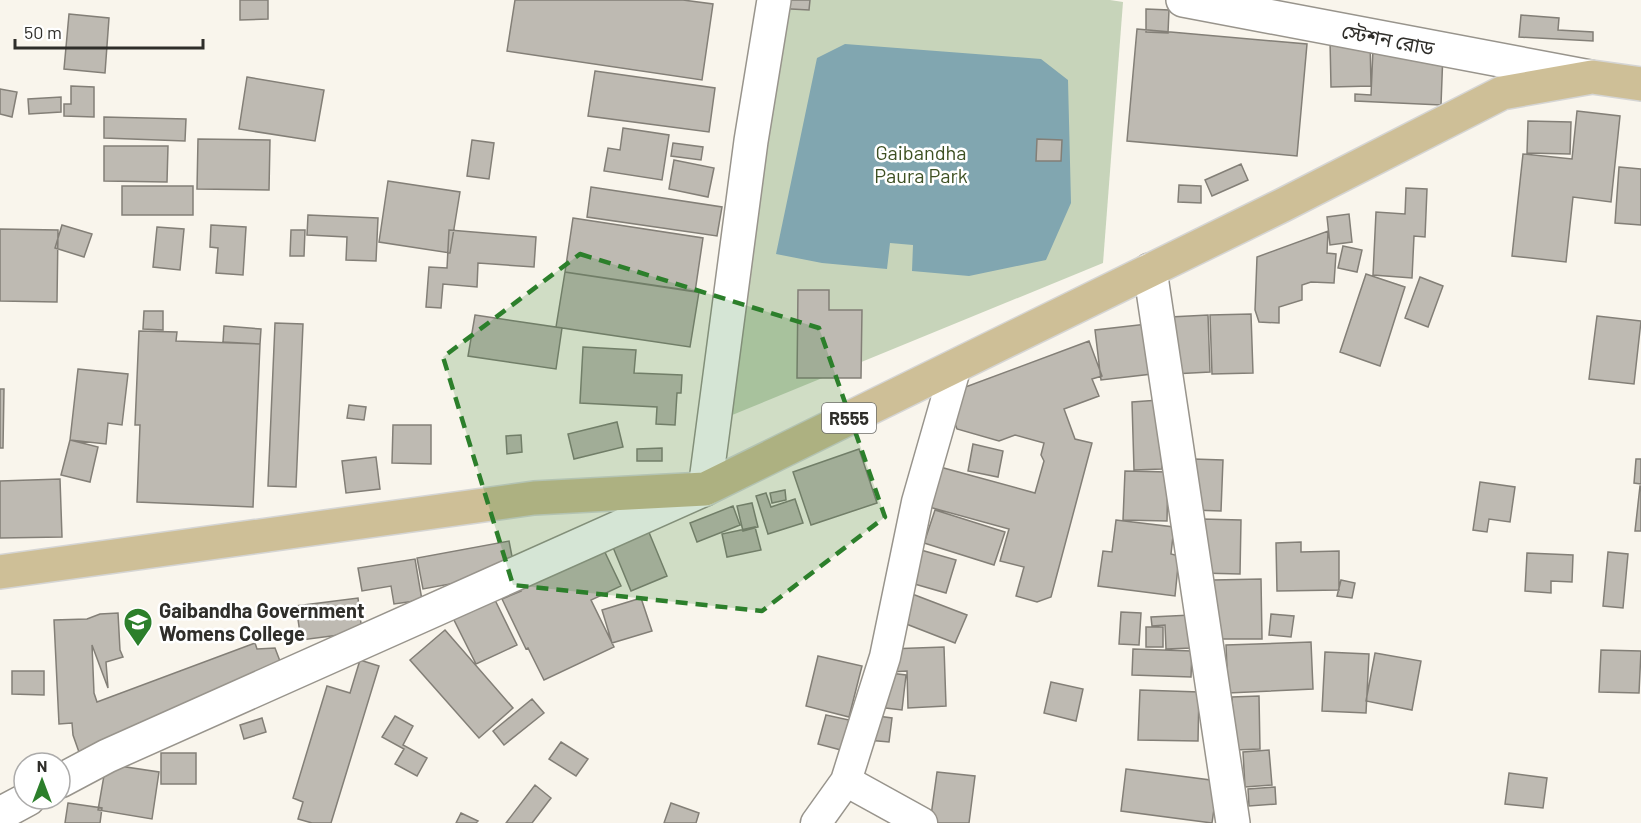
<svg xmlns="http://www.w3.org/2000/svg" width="1641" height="823" viewBox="0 0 1641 823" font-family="Barlow,'Noto Sans Bengali',sans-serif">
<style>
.green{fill:#c7d4ba}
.water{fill:#81a6b0}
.building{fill:#bebab2;stroke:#837f77;stroke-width:1.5}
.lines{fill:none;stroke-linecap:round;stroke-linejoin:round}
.minor-casing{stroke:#98948c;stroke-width:33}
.tertiary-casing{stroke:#98948c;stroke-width:36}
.primary-casing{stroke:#d5d5d4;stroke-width:36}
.minor{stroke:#fff;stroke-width:30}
.tertiary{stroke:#fff;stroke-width:33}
.primary{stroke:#cebf97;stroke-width:33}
.marked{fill:#2c7f2b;fill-opacity:0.2;stroke:#2c7f2b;stroke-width:4.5;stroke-dasharray:12 8;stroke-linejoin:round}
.labels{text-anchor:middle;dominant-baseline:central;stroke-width:5;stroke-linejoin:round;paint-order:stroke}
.shield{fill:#fff;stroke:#6d6d6a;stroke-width:1.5}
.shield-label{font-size:18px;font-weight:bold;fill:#2f2e2a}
.street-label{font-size:20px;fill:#2f2e2a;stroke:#fff}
.park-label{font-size:20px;fill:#3d5022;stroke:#fff}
.poi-label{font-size:20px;font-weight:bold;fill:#2f2e2a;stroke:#fff;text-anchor:start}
</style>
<rect width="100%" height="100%" fill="#f9f5ec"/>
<path class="green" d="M780,0H1110L1123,2L1103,263L720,420Z"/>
<path class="water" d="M845,44L1041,59L1068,80L1071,203L1046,260L969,276L912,271L913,245L890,243L887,269L822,263L776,254L817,58Z"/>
<path class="building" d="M240,0H268V19L240,20Z
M515,0H683L713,4L702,80L507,51Z
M774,0H810L809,10L773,8Z
M1146,9L1169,10L1168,33L1146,32Z
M69,14L109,18L105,73L64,69Z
M1521,15L1559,18L1558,30L1593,32V41L1519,37Z
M1137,29L1307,44L1297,156L1127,141Z
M1370,39L1371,86L1331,87L1330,40Z
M1373,49L1443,52L1441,105L1355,101V94L1371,95Z
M595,71L715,88L709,132L588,116Z
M247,77L324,90L315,141L239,129Z
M71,86L94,87V117L64,116V104H71Z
M0,89L17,92L12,117L0,114Z
M61,97V112L29,114L28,99Z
M1577,111L1620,116L1611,202L1573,197L1566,262L1512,256L1523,154L1572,159Z
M104,117L186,119L185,141L104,138Z
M1528,121L1571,122L1570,154L1527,153Z
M623,128L669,135L662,180L604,171L608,148L620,150Z
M198,139L270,140L269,190L197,189Z
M1037,139L1062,140L1061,161H1036Z
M472,140L494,143L489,179L467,176Z
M673,143L703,147L701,160L671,156Z
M104,146H168L167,182L104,181Z
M674,160L714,168L708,197L669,189Z
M1241,164L1248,180L1212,196L1205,180Z
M1619,167L1641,169V225L1615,223Z
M388,181L460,192L450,253L379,242Z
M1179,185L1201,186V203L1178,202Z
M122,186H193V215H122Z
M591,187L722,207L717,236L587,217Z
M1406,188L1427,189L1425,237L1414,236L1412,278L1373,275L1376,212L1405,214Z
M1349,214L1352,242L1330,245L1327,217Z
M308,215L378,218L376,261L346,260L347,237L307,235Z
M573,218L703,238L695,292L565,272Z
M62,225L92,234L84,257L55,248Z
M211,225L246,227L243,275L216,273L218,248L210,247Z
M157,227L184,229L180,270L153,267Z
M0,229L58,230L57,302L0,301Z
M291,230H305L304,256H290Z
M449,230L536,237L534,267L478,263L477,287L443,284L441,308L426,307L429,267L447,268Z
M1328,231L1327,253L1336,254L1334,283L1311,282L1302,285V300L1279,307V323L1259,322L1255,310L1257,257Z
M1343,246L1362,250L1357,272L1338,268Z
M565,272L699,292L690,347L556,327Z
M1366,274L1405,287L1380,366L1340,352Z
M1420,277L1443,286L1428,327L1405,318Z
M798,290H829V310H862L861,378H797Z
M144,311H163V330L143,329Z
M1251,314L1253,373L1212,374L1210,315Z
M475,315L562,328L556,369L468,356Z
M1208,315L1210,372L1173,374L1170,317Z
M1597,316L1641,321L1634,384L1589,379Z
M275,323L303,324L296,487L268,486Z
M1147,324L1152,374L1101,380L1095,330Z
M224,326L261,329L260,344L223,342Z
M139,331L177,332L176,341L260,344L253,507L137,502L140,425H135Z
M1089,341L1102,376L1092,379L1099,396L1064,409L1075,439L1092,443L1051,597L1037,602L1016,596L1024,567L1000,561L1009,529L929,507L940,467L1035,493L1044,461L1041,455L1044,443L1015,435L999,441L957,429L944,395Z
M583,347L636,350L634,373L682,375L681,393H677L675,425L656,424L657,407L580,403Z
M78,369L128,374L122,425L108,423L106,444L70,440Z
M0,389H4L3,448H0Z
M1159,400L1162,469L1134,470L1132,402Z
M349,405L366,407L364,420L347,418Z
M617,422L623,447L574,459L568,434Z
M393,425H431V464L392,463Z
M521,435L522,452L507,454L506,436Z
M70,440L98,447L90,482L61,475Z
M973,444L1003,451L998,477L968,471Z
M662,448V461H637V449Z
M859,449L877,503L811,525L793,472Z
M376,457L380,489L346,493L342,461Z
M1193,459L1223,460L1221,511L1192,510Z
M1636,459H1641V484L1634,483Z
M1125,471L1168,472L1167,521L1123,520Z
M60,479L62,537L0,538V481Z
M1480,482L1515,487L1510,522L1489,519L1487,532L1473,530Z
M1640,486H1641V531H1635Z
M785,490L786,500L772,503L770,493Z
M766,493L771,507L795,499L803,523L768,534L756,496Z
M752,503L758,527L743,531L737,506Z
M733,506L740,525L697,542L690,523Z
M935,510L1005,532L994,565L924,543Z
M1201,519L1241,520L1240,574L1200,573Z
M1116,520L1174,527L1171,554L1179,556L1175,596L1098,586L1103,551L1112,552Z
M755,527L761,550L727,557L722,534Z
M648,530L667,576L631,591L612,545Z
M509,541L515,572L423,589L417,558Z
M1301,542V552L1339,551V590L1277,591L1276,543Z
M601,544L621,586L591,600L614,647L544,680L528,648L526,649L502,599L521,591L517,583Z
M914,548L956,560L946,593L904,581Z
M1608,552L1628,554L1623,608L1603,606Z
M1527,553L1573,555L1572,582L1551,581V593L1525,591Z
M415,559L422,600L394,604L391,586L362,591L358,568Z
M1261,579L1262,639H1215L1214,580Z
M1341,580L1355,583L1352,598L1337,596Z
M907,592L967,615L955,643L896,620Z
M358,598L362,632L301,640L296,606Z
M494,598L517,645L476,664L453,618Z
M641,598L652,631L612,643L602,610Z
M1121,612L1141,613L1139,645L1119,644Z
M118,613L120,650L123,657L106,662L108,688L92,645L94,693L97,702L255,643L257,649L275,648L283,669L80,755L73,735L72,723L59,724L54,620L87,619L100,614Z
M1271,614L1294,616L1291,637L1269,635Z
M1191,615L1192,648L1166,649L1165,625L1152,626L1151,617Z
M1146,627H1163V647H1146Z
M445,630L513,708L479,738L410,660Z
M1311,642L1313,689L1228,693L1226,645Z
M944,647L946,706L908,708L907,671L889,672L888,649Z
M1133,649L1192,651L1191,677L1132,675Z
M1601,650L1641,651L1639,693L1599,692Z
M1325,652L1369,654L1366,713L1322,711Z
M1375,653L1421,661L1412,710L1366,701Z
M818,656L862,666L849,717L806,706Z
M360,660L379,666L331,823H312L298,819L303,802L293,798L327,686L350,693Z
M12,671H44V695L12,694Z
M881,672L906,675L902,710L877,707Z
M1051,682L1083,689L1076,721L1044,713Z
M1140,690L1199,692L1198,741L1138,740Z
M1259,696L1260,749L1234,750L1232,697Z
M532,699L544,713L504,745L493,731Z
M826,715L849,720L841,750L818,744Z
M870,715L892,718L889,742L867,740Z
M395,716L413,726L403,745L427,758L417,776L395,764L404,749L382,737Z
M262,718L266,732L244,739L240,725Z
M561,742L588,759L576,776L549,759Z
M1269,750L1272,785L1245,787L1243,752Z
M161,753H196V784H161Z
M106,764L159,772L152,819L98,810Z
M1126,769L1218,781L1212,823L1121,811Z
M937,772L975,776L969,823H930Z
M1509,773L1547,778L1543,808L1505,804Z
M535,785L551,798L532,823H506Z
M1275,787L1276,804L1249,806L1248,789Z
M68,803L102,808L100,823H65Z
M671,803L699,813L696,823H664Z
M461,813L478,821L476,823H456Z"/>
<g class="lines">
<g class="minor-casing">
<path id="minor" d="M846,781L922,823
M816,823L846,781L885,657L917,502L956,366"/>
</g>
<g class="tertiary-casing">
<path id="tertiary" d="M1183,0L1590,77
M1150,270L1233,823
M60,781L107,756L705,489L751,141L774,0
M0,814L28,799"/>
</g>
<g class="primary-casing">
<path id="primary" d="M0,572L534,498L705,489L1283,205L1502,93L1592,77L1641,84"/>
</g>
<use href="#minor" class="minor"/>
<use href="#tertiary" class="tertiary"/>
<use href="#primary" class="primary"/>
</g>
<path class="marked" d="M580,254L819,328L885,517L762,611L513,585L443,357Z"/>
<defs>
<g id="university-pin" transform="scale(1.5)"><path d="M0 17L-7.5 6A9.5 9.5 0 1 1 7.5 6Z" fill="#2c7f2b" stroke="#fff"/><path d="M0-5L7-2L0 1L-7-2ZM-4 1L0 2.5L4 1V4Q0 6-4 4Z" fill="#fff"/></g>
</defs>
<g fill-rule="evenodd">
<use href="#university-pin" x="138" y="622"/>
</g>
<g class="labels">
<rect class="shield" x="822" y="403" width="54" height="30" rx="4.5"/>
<g class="shield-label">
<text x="849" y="418">R555</text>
</g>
<g class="street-label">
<text transform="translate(1388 39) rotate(11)">স্টেশন রোড</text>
</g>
<g class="park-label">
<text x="921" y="152">Gaibandha<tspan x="921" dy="23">Paura Park</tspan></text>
</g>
<g class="poi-label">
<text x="159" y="610">Gaibandha Government<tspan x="159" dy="23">Womens College</tspan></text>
</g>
</g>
<g transform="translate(42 781)"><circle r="28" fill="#ffffff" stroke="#acabaa" stroke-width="1.5"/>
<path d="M0-4.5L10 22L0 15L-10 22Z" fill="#2c7f2b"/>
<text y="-9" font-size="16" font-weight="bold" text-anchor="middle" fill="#2f2e2a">N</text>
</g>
<path d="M15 39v9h188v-9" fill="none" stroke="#2f2e2a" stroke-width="3"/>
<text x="24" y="39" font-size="18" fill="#2f2e2a" stroke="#ffffff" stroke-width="4.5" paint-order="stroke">50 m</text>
</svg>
